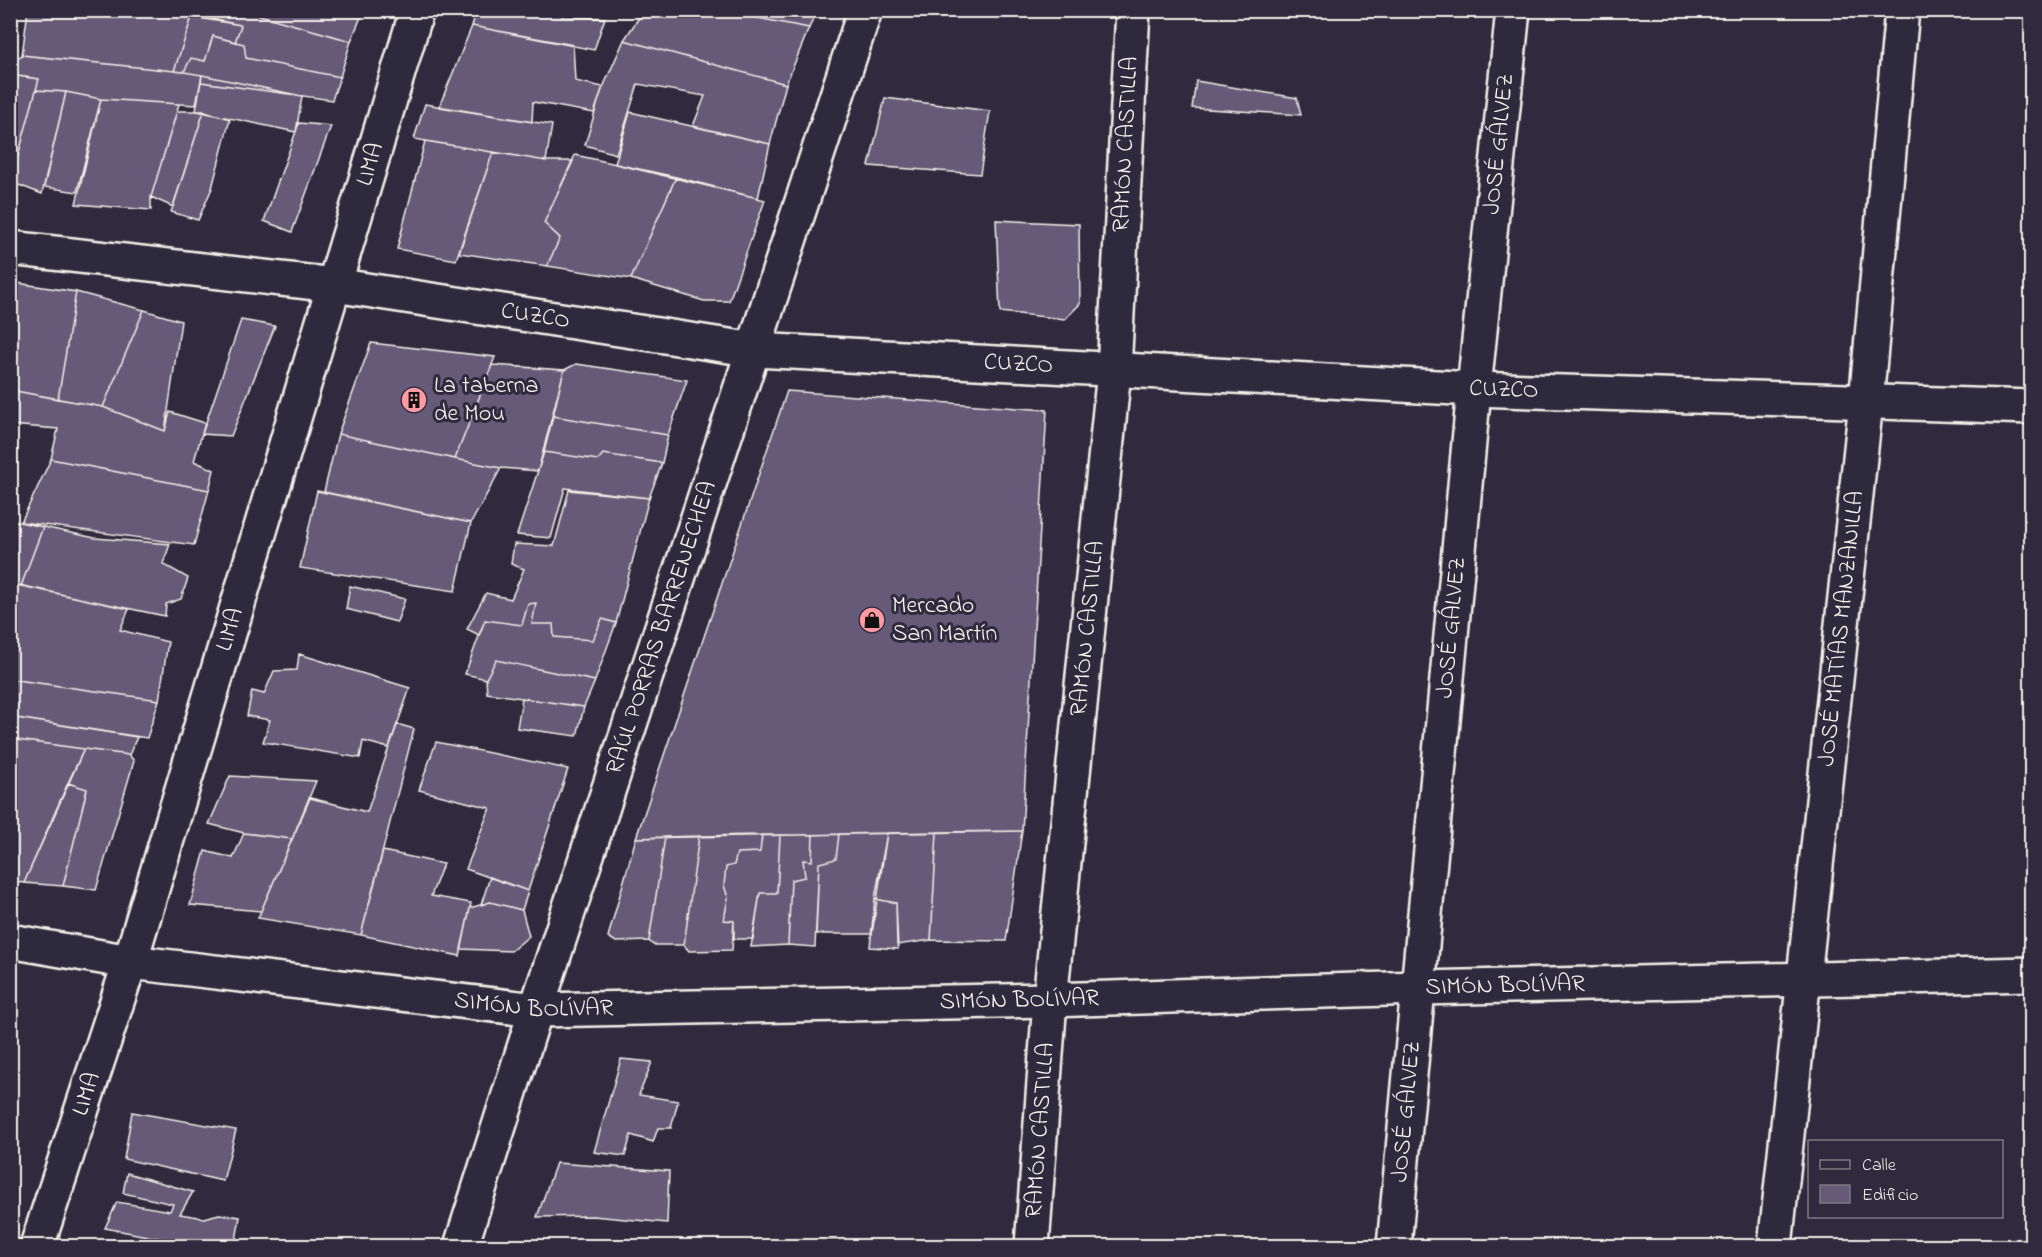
<svg xmlns="http://www.w3.org/2000/svg" width="2042" height="1257" viewBox="0 0 2042 1257" font-family="'Indie Flower',sans-serif">
<style>
.building{fill:#655a77;stroke:#f4f1e8;stroke-width:1.5}
.lines{fill:none;stroke-linecap:round;stroke-linejoin:round}
.street-casing{stroke:#f4f1e8;stroke-width:38}
.street{stroke:#2f2a3d;stroke-width:33}
.labels{text-anchor:middle;dominant-baseline:central;stroke-width:6;stroke-linejoin:round;paint-order:stroke}
.street-label{font-size:24px;fill:#f4f1e8;stroke:#2f2a3d}
.poi-label{font-size:24px;fill:#f4f1e8;stroke:#2f2a3d;text-anchor:start}
</style>
<rect width="100%" height="100%" fill="#2f2a3d"/>
<filter id="ink" filterUnits="userSpaceOnUse"><feTurbulence type="fractalNoise" baseFrequency=".0167" numOctaves="2"/><feDisplacementMap in="SourceGraphic" scale="12" xChannelSelector="R" yChannelSelector="G"/><feConvolveMatrix kernelMatrix="1 2 1 2 8 2 1 2 1" color-interpolation-filters="sRGB"/></filter>
<g filter="url(#ink)">
<path class="building" d="M28,10H146L192,17L174,71L22,55Z
M146,10H217L214,20Z
M217,10H242L351,41L340,77L246,58L244,44L235,42L241,25L216,20Z
M242,10H354L363,12L351,41Z
M477,10H564L562,17L605,18L594,50L472,26Z
M644,10H717L809,28L786,84L624,40Z
M717,10H817L809,28Z
M192,17L241,25L235,42L213,36L205,61L191,58L184,72L174,71Z
M472,26L573,45L575,81L603,87L594,113L533,102L532,122L439,107Z
M213,36L244,44L246,58L340,77L332,100L201,82L202,75L184,72L191,58L205,61Z
M624,40L786,84L770,144L693,126L705,96L638,84L616,154L585,145L601,92Z
M22,55L184,72L202,75L196,105L101,99L66,92L36,90L39,79L10,75V64Z
M10,75L39,79L11,182H10Z
M202,75L302,96L296,132L196,111Z
M1196,81L1297,98L1301,115L1192,108Z
M36,90L66,92L42,194L11,182Z
M66,92L101,99L77,192L44,187Z
M885,98L990,111L980,174L869,166Z
M101,99L179,104L151,197V210L76,204Z
M425,104L552,125L546,161L414,139Z
M177,111H204L173,207L151,197Z
M204,111L230,119L212,188L198,220L171,212Z
M630,112L770,144L758,198L615,164Z
M299,123L331,126L292,232L264,221Z
M425,141L493,152L456,260L397,249Z
M493,152L546,161H573L544,223L560,238L547,266L459,253Z
M575,155L676,177L631,279L547,266L560,238L544,223Z
M676,177L765,200L729,301H704L631,279Z
M996,220L1079,224L1080,304L1065,319L1000,312Z
M10,282L76,292L58,399L10,390Z
M76,292L144,310L103,407L58,399Z
M144,310L181,321L165,431L103,407Z
M241,320L275,326L231,436L202,434Z
M371,343L495,357L455,459L338,434Z
M576,364L687,380L668,435L553,416L564,370Z
M492,365L564,370L538,471L501,468L455,459Z
M10,390L103,407L165,431L170,412L205,423L194,461L214,470L209,490L51,459L58,429L10,425Z
M787,391L1047,410L1022,831L636,838Z
M553,416L668,435L662,463L603,454L598,460L544,452Z
M338,434L455,459L501,468L471,523L324,492Z
M544,452L598,460L603,454L662,463L649,498L565,488L551,538L517,535Z
M51,459L209,490L194,545L21,522Z
M569,490L649,498L616,623L602,619L593,640L554,637L553,624H532L536,603L528,604L522,625L485,620L479,635L467,629L486,593L511,599L524,569L511,564L514,544L554,546Z
M317,491L471,523L455,591L300,568Z
M10,520L43,527L21,586L10,583Z
M43,527L95,538L170,544L163,564L188,578L181,599L166,604L165,616L21,586Z
M10,583L129,609L120,630L168,642L159,700L10,679Z
M350,586L405,599L397,622L346,609Z
M536,603L532,624H553L554,637L593,640L602,619L616,623L595,681L496,660L486,679L465,674L485,620L522,625L528,604Z
M299,654L410,688L389,748L363,741L360,758L263,742L270,720L247,716L252,691L264,694L274,671L297,670Z
M496,660L595,681L584,707L487,693L486,679Z
M10,679L159,700L147,738L10,717Z
M522,698L584,707L577,736L517,728Z
M10,717L137,737L129,755L10,739Z
M397,724L414,729L361,935L258,918L310,798L367,812Z
M10,739L84,749L24,883L10,881Z
M436,742L568,769L528,891L466,869L490,808L419,790Z
M84,749L129,755L134,761L96,890L63,886L87,789L68,783Z
M230,776L316,781L292,839L244,833L209,824Z
M68,783L87,789L63,886L24,883Z
M1022,831L1006,941L931,940L937,832Z
M937,832L931,940L897,945L896,903L875,899L887,833Z
M244,833L292,839L261,911L190,905L205,851L233,858Z
M887,833L872,934H816L819,863L836,859L839,834Z
M839,834L836,859L819,863L815,947L788,945L791,880L805,877L803,860L812,861L813,835Z
M762,835L760,852L737,853L734,865L726,867L724,885L728,898L724,920L734,921L732,950L689,951L684,945L699,836Z
M762,835H780L777,893H760L753,939H734V921L724,920L728,898L724,885L726,867L734,865L737,853L760,852Z
M780,835H813L812,861L803,860L805,877L791,880L788,945L751,947L760,893H777Z
M699,836L684,945H653L649,941L665,837Z
M665,837L649,941L616,942L608,937L636,838Z
M383,851L443,864L431,896L471,903L460,956L361,935Z
M490,877L528,891L522,910L490,902L481,905Z
M875,899L896,903L898,949L870,947Z
M490,902L522,910L529,936L511,951L461,949L470,908Z
M621,1059L652,1062L639,1095L678,1101L671,1128H658L653,1142L631,1135L625,1156L594,1152Z
M132,1112L236,1130L223,1181L124,1159Z
M556,1163L669,1171L667,1223L593,1216L537,1217Z
M127,1173L193,1192L180,1214L204,1218L219,1214L240,1217L235,1246H200L105,1228L117,1202L170,1211L173,1204L123,1193Z
M752,1241L967,1242V1246H751Z"/>
<g class="lines">
<g class="street-casing">
<g id="street">
<path id="s1" d="M10,248L334,285L755,350L1474,389L2032,407"/>
<path id="s2" d="M10,941L130,962L536,1010L1050,1000L1419,988L2032,974"/>
<path id="s3" d="M37,1246L130,962L417,10"/>
<path id="s4" d="M461,1246L536,1010L865,10"/>
<path id="s5" d="M1032,1246L1050,1000L1114,371L1133,10"/>
<path id="s6" d="M1394,1246L1474,389L1513,10"/>
<path id="s7" d="M1775,1246L1866,402L1902,10"/>
</g>
</g>
<use href="#street" class="street"/>
</g>
</g>
<defs>
<g id="building-disc" transform="scale(1.35)"><circle r="9.5" fill="#ff9aa2" stroke="#2f2a3d"/><path d="M-4-6H4V6H1V3H-1V6H-4ZM-2.5-4.3h1.7v1.8h-1.7ZM.8-4.3h1.7v1.8H.8ZM-2.5-1h1.7V.8h-1.7ZM.8-1h1.7V.8H.8Z" fill="#111"/></g>
<g id="shop-disc" transform="scale(1.35)"><circle r="9.5" fill="#ff9aa2" stroke="#2f2a3d"/><path d="M-5-2.5h2.3a2.7 3.5 0 0 1 5.4 0H5L5.5 6h-11ZM-1.5-2.5h3a1.5 2.3 0 0 0-3 0Z" fill="#111"/></g>
</defs>
<g fill-rule="evenodd">
<use href="#building-disc" x="414" y="400"/>
<use href="#shop-disc" x="872" y="620"/>
</g>
<g class="labels">
<g class="street-label">
<text stroke="none"><textPath href="#s5" startOffset="1106">RAMÓN CASTILLA</textPath></text>
<text stroke="none"><textPath href="#s6" startOffset="1107">JOSÉ GÁLVEZ</textPath></text>
<text stroke="none"><textPath href="#s3" startOffset="1132">LIMA</textPath></text>
<text stroke="none"><textPath href="#s1" startOffset="530">CUZCO</textPath></text>
<text stroke="none"><textPath href="#s1" startOffset="1016">CUZCO</textPath></text>
<text stroke="none"><textPath href="#s1" startOffset="1502">CUZCO</textPath></text>
<text stroke="none"><textPath href="#s4" startOffset="650">RAÚL PORRAS BARRENECHEA</textPath></text>
<text stroke="none"><textPath href="#s6" startOffset="621">JOSÉ GÁLVEZ</textPath></text>
<text stroke="none"><textPath href="#s3" startOffset="646">LIMA</textPath></text>
<text stroke="none"><textPath href="#s5" startOffset="620">RAMÓN CASTILLA</textPath></text>
<text stroke="none"><textPath href="#s7" startOffset="621">JOSÉ MATÍAS MANZANILLA</textPath></text>
<text stroke="none"><textPath href="#s2" startOffset="1500">SIMÓN BOLÍVAR</textPath></text>
<text stroke="none"><textPath href="#s2" startOffset="1014">SIMÓN BOLÍVAR</textPath></text>
<text stroke="none"><textPath href="#s2" startOffset="528">SIMÓN BOLÍVAR</textPath></text>
<text stroke="none"><textPath href="#s3" startOffset="160">LIMA</textPath></text>
<text stroke="none"><textPath href="#s6" startOffset="135">JOSÉ GÁLVEZ</textPath></text>
<text stroke="none"><textPath href="#s5" startOffset="116">RAMÓN CASTILLA</textPath></text>
</g>
<g class="poi-label">
<text x="434" y="386">La taberna<tspan x="434" dy="28">de Mou</tspan></text>
<text x="892" y="606">Mercado<tspan x="892" dy="28">San Martín</tspan></text>
</g>
</g>
<rect width="2042" height="1257" fill="none" stroke="#2f2a3d" stroke-width="36"/>
<rect x="18" y="18" width="2006" height="1221" fill="none" stroke="#f4f1e8" stroke-width="2" filter="url(#ink)"/>
<rect x="1808" y="1140" width="195" height="78" fill="#2f2a3d" stroke="#7e7a81" stroke-width="1.5"/>
<rect x="1820" y="1160" width="30" height="9" fill="#2f2a3d" stroke="#7e7a81" stroke-width="1.5"/>
<text x="1862" y="1170" font-size="18" fill="#f4f1e8">Calle</text>
<rect x="1820" y="1185" width="30" height="18" fill="#655a77" stroke="#7e7a81" stroke-width="1.5"/>
<text x="1862" y="1200" font-size="18" fill="#f4f1e8">Edificio</text>
</svg>
